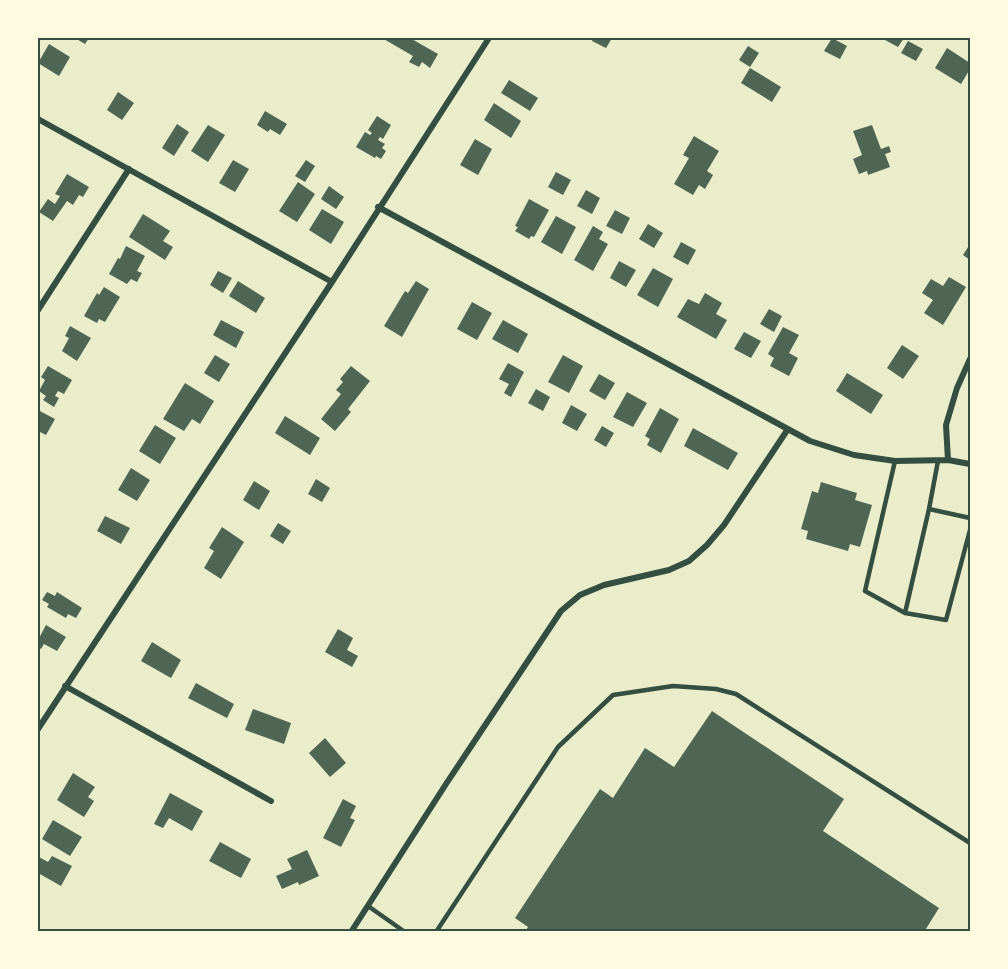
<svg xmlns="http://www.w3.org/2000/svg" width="1008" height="969" viewBox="0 0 1008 969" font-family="Barlow,sans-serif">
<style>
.building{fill:#4f6655}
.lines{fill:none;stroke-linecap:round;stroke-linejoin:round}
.service{stroke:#344e41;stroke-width:4.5}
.minor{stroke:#344e41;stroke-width:6}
.neatline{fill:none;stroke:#344e41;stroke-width:2}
</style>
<rect width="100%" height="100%" fill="#e9edc9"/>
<path class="building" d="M75,38H89L85,44Z
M382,38H410L438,54L430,68L422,62L419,67L409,62L413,56Z
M593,38H612L606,48L592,41Z
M832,38L847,46L840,59L824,51Z
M886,38H904L898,47L885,40Z
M908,41L923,49L916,61L901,53Z
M49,44L70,57L59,76L38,63Z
M748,46L759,53L750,67L739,60Z
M947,48L970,63V69L961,84L935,68Z
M750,68L781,87L772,102L741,83Z
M509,80L538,98L530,111L501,93Z
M118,92L134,103L122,120L107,110Z
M494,103L521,121L511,138L484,120Z
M265,111L287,124L280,135L270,129L268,132L257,125Z
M377,116L391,125L383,139L380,137L378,140L385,144L382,148L386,151L381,159L376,156L375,158L356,147L365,132L370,135L372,133L368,130Z
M177,124L189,132L174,156L162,148Z
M208,125L225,135L208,162L191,151Z
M872,125L881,149L889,146L891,152L885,154L890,167L868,175L867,171L859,174L853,159L862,155L853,131Z
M694,136L719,151L707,171L713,175L705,189L699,185L693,195L674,184L689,158L683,155Z
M475,139L492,149L478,175L460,165Z
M233,160L249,169L235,192L219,183Z
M306,160L315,166L305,182L295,176Z
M556,172L571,180L563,195L548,187Z
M67,174L89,187L83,197L79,195L73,205L67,201L53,221L39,212L48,199L55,204L60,196L55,194Z
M298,182L315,194L297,222L279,211Z
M329,186L344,197L336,209L321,199Z
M586,190L600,198L592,214L577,206Z
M529,199L549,210L534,237L531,236L529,239L515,231L518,227L515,226Z
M322,209L344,222L331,244L309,230Z
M615,210L630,218L622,234L606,226Z
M143,214L170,231L163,241L173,247L165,260L129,237Z
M556,216L576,227L562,254L541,242Z
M648,224L663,233L654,248L639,239Z
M593,226L603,232L599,239L608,244L593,271L574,260Z
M681,242L696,250L688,265L673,257Z
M970,244V260L963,255Z
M126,246L145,256L137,271L142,273L137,282L131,279L127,284L109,274L118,258L120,259Z
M619,261L636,270L626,287L610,278Z
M653,268L673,279L658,307L637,295Z
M218,271L232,278L223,293L210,285Z
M949,277L966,287L943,325L924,313L933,300L922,293L931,279L943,286Z
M238,281L265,298L256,313L229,296Z
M416,281L429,289L402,337L384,326L405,291L408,293Z
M104,287L120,297L105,322L99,319L97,323L84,316L97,293L99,295Z
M705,293L722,303L716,314L727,320L716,339L677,317L688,299L699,304Z
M472,302L492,313L477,340L457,329Z
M769,309L782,316L774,332L760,324Z
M221,320L244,332L236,348L213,335Z
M503,320L528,334L518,353L492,339Z
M70,326L91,338L77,361L62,351L69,338L65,336Z
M783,327L799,335L789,353L798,358L789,376L770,366L774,358L768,354Z
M744,332L761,341L751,358L734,349Z
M902,345L919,356L903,379L887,368Z
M215,355L230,364L219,382L204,373Z
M563,355L583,366L569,393L548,382Z
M508,363L524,372L511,397L504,393L509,384L499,379Z
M48,366L72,380L64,394L58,391L55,396L59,398L54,407L43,400L46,396L39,391L45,380L41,377Z
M351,366L370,381L348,409L351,412L335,431L321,419L341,394L336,390L343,382L340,379Z
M847,373L883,395L871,414L836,391Z
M599,374L615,383L605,400L589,391Z
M185,383L214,401L200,424L192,419L184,431L163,419Z
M536,389L550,397L543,411L528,403Z
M627,392L647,403L633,427L613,417Z
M571,405L587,414L577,431L562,423Z
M660,408L679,419L661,453L647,445L650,439L645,436Z
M38,410L55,419L46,435L38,431Z
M285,416L320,438L310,455L275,433Z
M155,425L176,438L160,464L139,451Z
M602,426L614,433L606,447L594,440Z
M693,428L738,453L728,470L684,446Z
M131,468L150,480L137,501L118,490Z
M316,479L330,488L322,502L308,494Z
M254,481L270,491L259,510L243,500Z
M821,482L857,493L855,500L872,505L860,547L850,544L848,551L806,539L808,531L801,529L812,491L818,493Z
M105,516L130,528L121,544L97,531Z
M278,523L291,531L283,544L270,536Z
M222,527L244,542L221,579L204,568L214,551L209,548Z
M47,592L55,596L57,592L82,608L76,618L68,614L66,618L47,607L49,604L42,600Z
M46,625L66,637L57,651L44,644L41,649L38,647V640Z
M338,629L353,638L347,650L358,656L352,667L325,652Z
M152,642L181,660L171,678L141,661Z
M196,683L234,704L227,718L188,698Z
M253,709L291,723L284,744L245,730Z
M712,711L844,799L823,831L939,908L924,932H525L528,927L515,918L600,789L613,798L645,748L674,767Z
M325,738L346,763L330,777L309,753Z
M73,773L95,787L88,797L94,801L84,817L57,800Z
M170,793L203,811L192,831L169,818L163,828L154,824Z
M343,799L356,806L350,818L355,820L341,847L323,838Z
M53,820L82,837L70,856L42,839Z
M220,842L251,859L241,878L209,861Z
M307,850L319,876L299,885L298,882L282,889L276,876L292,869L287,859Z
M52,856L72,866L61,886L38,873V860L39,857L48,862Z"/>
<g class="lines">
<path class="service" d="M895,461L865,591L905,613L946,620L970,530
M938,461L929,509L970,518
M905,613L929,509
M368,906L405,932
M436,932L558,747L613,695L673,686L716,689L736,694L970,843"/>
<path class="minor" d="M38,119L332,282
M378,207L810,441L854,455L895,461L948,460L970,464
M38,310L129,169
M948,460L946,425L957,388L970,359
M65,686L271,801
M38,729L332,282L489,38
M351,932L446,784L561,611L580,595L604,585L669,570L689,561L707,545L724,525L788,429"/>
</g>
<rect width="1008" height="969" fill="none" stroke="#fefae0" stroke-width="78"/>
<rect x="39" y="39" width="930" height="891" class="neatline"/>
</svg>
